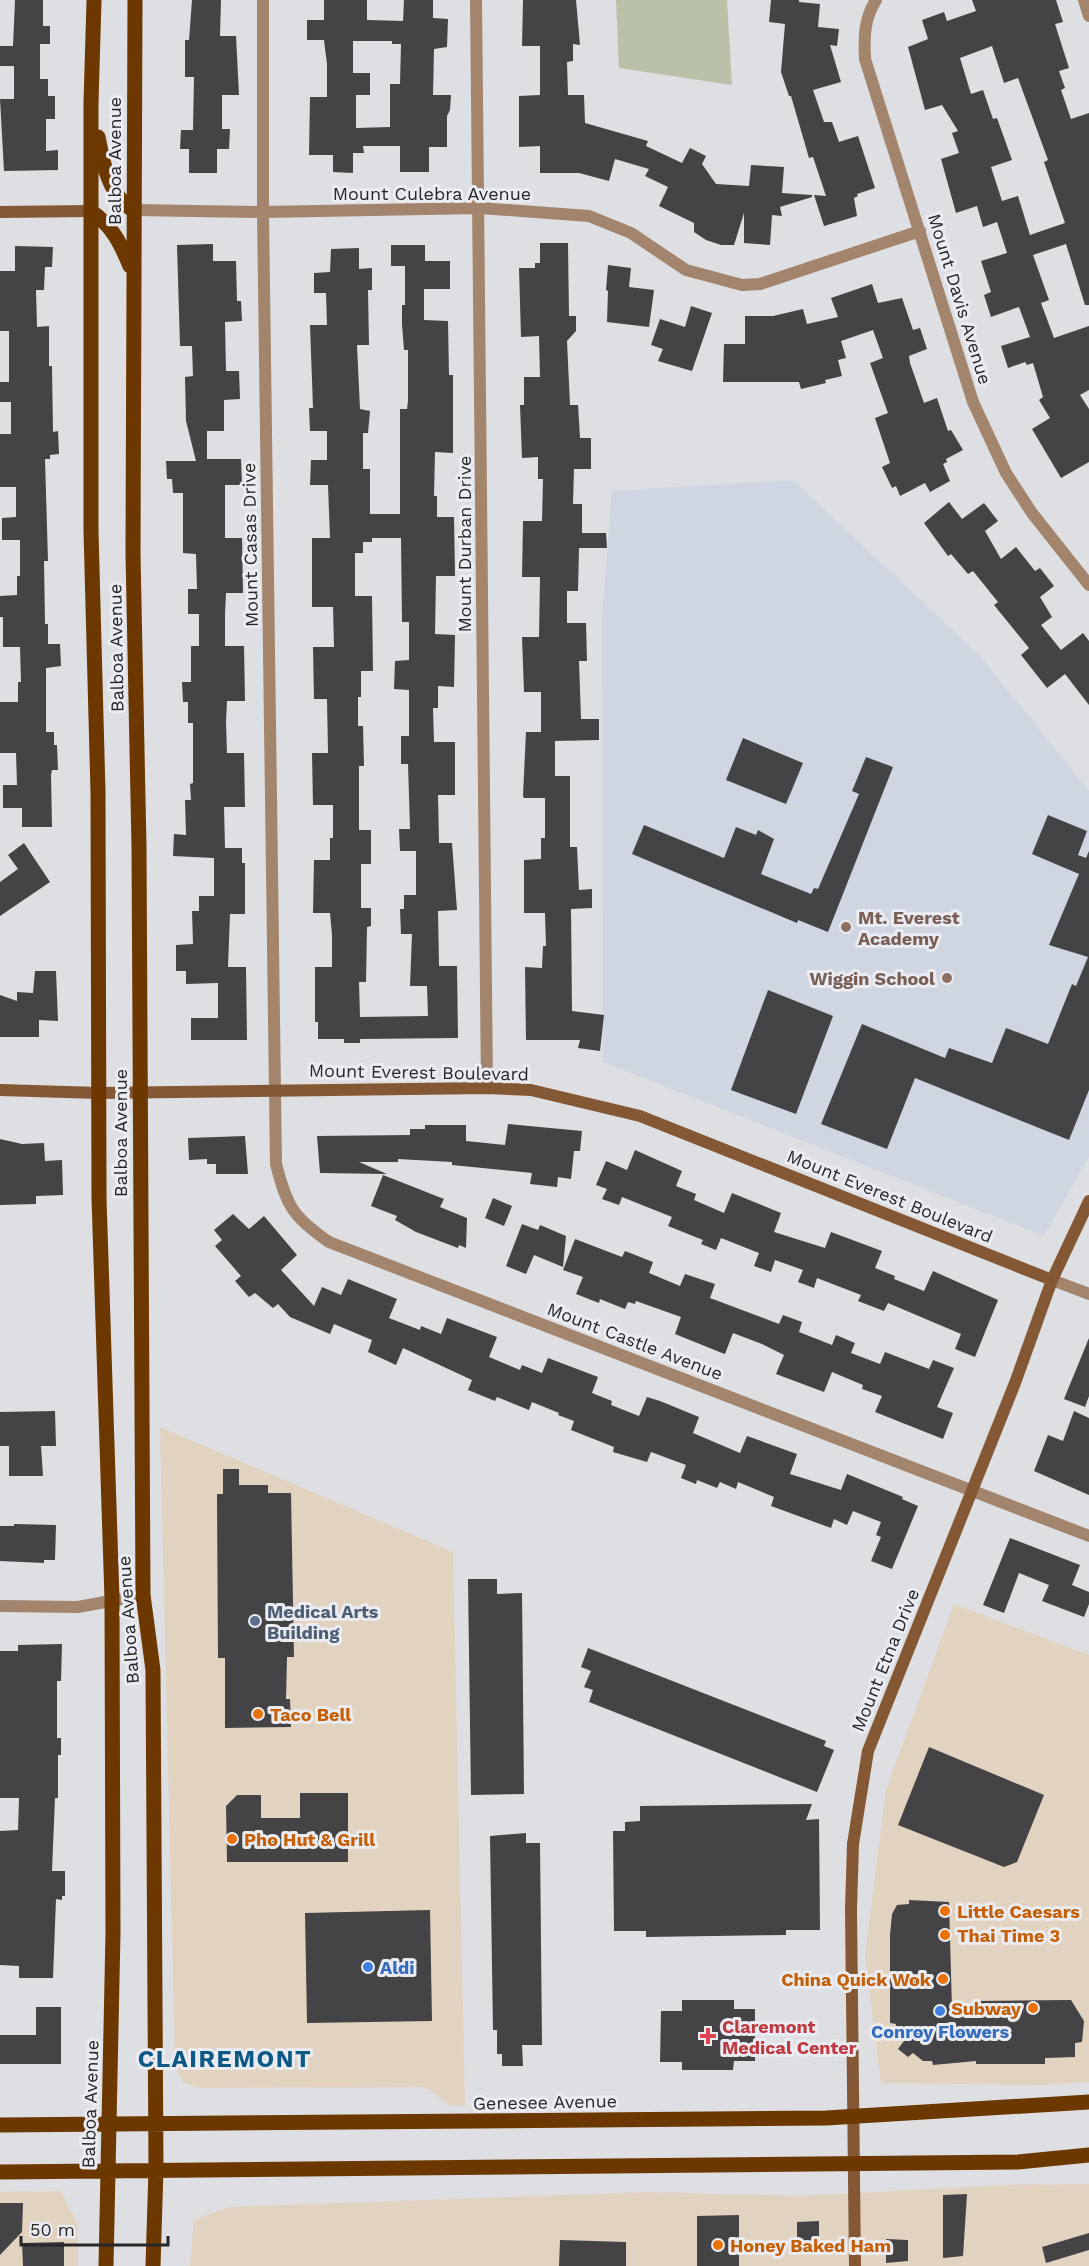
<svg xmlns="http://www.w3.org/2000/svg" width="1089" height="2266" viewBox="0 0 1089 2266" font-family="'Work Sans',sans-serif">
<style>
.commercial{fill:#e2d3c0}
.built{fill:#d0d6e1}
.green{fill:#b9c1a9}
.building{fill:#444346;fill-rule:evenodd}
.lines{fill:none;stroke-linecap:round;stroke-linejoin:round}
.street{stroke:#a3846d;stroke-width:12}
.secondary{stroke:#845835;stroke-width:12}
.primary{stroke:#6d3800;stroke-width:15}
.education-dot{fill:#8d6e63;stroke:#eaecf1;stroke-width:2}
.service-dot{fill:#5c6f8a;stroke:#eaecf1;stroke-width:2}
.food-dot{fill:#e8710a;stroke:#eaecf1;stroke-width:2}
.shop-dot{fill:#3f7fe0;stroke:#eaecf1;stroke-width:2}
.health-dot{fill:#e0444e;stroke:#eaecf1;stroke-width:2}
.labels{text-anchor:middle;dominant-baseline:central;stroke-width:6;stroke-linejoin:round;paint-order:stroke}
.street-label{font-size:18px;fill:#262728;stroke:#eaecf1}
.education-label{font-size:18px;font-weight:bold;fill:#785e54;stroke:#eaecf1;text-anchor:start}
.service-label{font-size:18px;font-weight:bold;fill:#4e5e75;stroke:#eaecf1;text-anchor:start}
.food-label{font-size:18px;font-weight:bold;fill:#c56008;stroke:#eaecf1;text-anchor:start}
.shop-label{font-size:18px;font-weight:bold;fill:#366cbe;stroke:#eaecf1;text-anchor:start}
.health-label{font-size:18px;font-weight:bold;fill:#be3a42;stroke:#eaecf1;text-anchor:start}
.district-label{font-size:24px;font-weight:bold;letter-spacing:1.5px;fill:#0c5986;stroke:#eaecf1}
</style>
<rect width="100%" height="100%" fill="#dddfe3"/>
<path class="commercial" d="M160,1427L453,1552L465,2106H450L429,2089L421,2087L198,2088L183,2082L178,2073L175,2062Z
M954,1604L1089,1655V2082L1044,2085L881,2083L865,1955L886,1790Z
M1089,2184V2266H190L194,2220L229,2207L648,2192L801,2196L1004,2185Z
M61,2191L78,2225V2266H0V2192Z"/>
<path class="built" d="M793,480L980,656L1089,791V1157L1044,1236L603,1062L602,616L612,491Z"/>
<path class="green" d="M616,0H727L732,85L619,68Z"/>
<path class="building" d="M15,0H43V26H50V44H40V79H48V96H55V119H46V151L58,150V170L4,171L0,99H14V66H0V46H13Z
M192,0H221L220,36H236L239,95H222V129H230L229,149H217V173H189V149H180L181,130H193L194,77H185V40H189Z
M324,0H367V20L403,21L404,0H433V18L448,19L447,47L434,49L433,95H451L450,110L447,116V147H429V172H400V146H363L364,153H353V173L333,172V155H309L310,97H327V64L324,40H307V20H324ZM353,41H392V44H401L400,84H390V127L356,128V95H370V73H353Z
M523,0H576L580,45L573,44V61L567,62L568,95H584L585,123L648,141L646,146L682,163L690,148L706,156L702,164L716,184L749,186L751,165L784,167L782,193L812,195V197L780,207L782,216L772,215L770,245L744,243V213L734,245H721L706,240L694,232V223L659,206L668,187L645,176L649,169L615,159L609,181L579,173H540V146L519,147V96L540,95V46H522Z
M771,0H799V2L820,4L818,27L839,29L837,46L830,45L841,82L813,90L824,122H832L839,142L858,136L875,188L857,194L858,196L854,198L857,216L824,226L814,195L826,196L813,157L809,158L791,96H789L781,72L785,24L769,22Z
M972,0H1056L1063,22L1055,24L1069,68L1059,71L1065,88L1061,90L1071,119L1089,113V305H1085L1066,244L1033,255L1049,300L1041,303L1054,338L1089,326V390L1080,395L1089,409V462L1061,478L1032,429L1050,418L1039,400L1043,397L1033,363L1027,365L1025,362L1008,368L1001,346L1030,337L1019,307L991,317L984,295L991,292L981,261L1007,253L997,222L983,227L977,206L956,213L941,159L959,153L952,133L958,131L942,105L925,110L908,47L928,39L922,20L944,12L947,21L976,11ZM992,46L1004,83L1018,78L1048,160L1044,162L1065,223L1030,235L1018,196L1002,201L991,167L1012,160L997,118L993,119L983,90L971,94L960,58Z
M540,243H568L569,316H576V331L567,341L570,405H578L580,438H591V469H574L573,504H582V533H606L607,548H579L578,591H567V623H586L587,661H579L581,719H599V740L555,741V776H570V847H577L579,890L592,889V908L571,909L572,1011L604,1015L600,1051L578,1048L580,1040H526L525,967L542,968L543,946H546L545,913H524V860L541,859V838H545V798H524L523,796L526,732H541V692H524L522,637H539L540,577H522L523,521H542L543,479H538V457L522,458L520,405H524V377H540L539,336L521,337L519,268H535V263H540Z
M213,244V261H236L237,301H241L242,321L225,322L226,371H239L240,399L224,400V431H207V459H241L242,485H225V538H242L243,593H226L225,615V646H244L245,701H227L226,722L227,753H244L245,807H224L225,848H242V863H245V914H230L228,967H246L247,1040H191V1018H218V983L186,984V971H176V945L193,944L192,911H199V896H214V858L173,856L174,834L186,835L185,800H191L190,784L193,783V723H188V702H183L182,682H191V646H199V614H188V589H197L196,554L183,553V493H173L172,479H167L166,461H196L186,421L185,377L193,376L192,346H180L177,245Z
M391,245H425V261H450V289H424V320L448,321L449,375H453V453L435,452L434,496H437V517H454L455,576H436L435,634L455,635L454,687L438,686V708H433L434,742H455V795H438L439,843H452L457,910L438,911L439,966H457L458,1038L360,1039V1043H344V1039H318V1022H315V967H332V935L330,913H313L314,860H330V838H333V805H313L312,753H328L327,699H314L313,647H334L333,607H312V538H330L328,485H310L311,460H327V431H310L309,408H313L310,325H327L326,293H314V273L330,272L331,249L359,248V269L372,268V290H368L369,345H357L360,409L370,411L368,433H363V469H370V514H400V409H407L408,401V350H404L402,324V305H405V266H391ZM372,538H401L402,622H409V660L395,661L394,689L409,690V736H401V764H408L410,829H399L400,851H416V895H404V909H400L401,934H412L410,986H427L428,1016L360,1017L359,982H366L367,927L371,926V908H361V864H371V830H359V766H364L363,726H358V697H361V671H373L372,596H355V553H363V542H372Z
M15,246L53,247L52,267H45L44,290H36L37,327L49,326V366H52L53,432L58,431L59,454L50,455V459H45L48,561H44L45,624H48V644H60L61,666L46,668V732H54V745H57L58,770H52L51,775L52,827H22V808H3V785H17L16,753H0V702H18V682H21L20,647H3V617H0V596L17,595V576H20V540H2V518L16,517V487H0V434H11V402H0V382H9V331H0V271H15Z
M608,265L631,268L629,287L654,290L649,327L607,322L608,291L606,290Z
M872,284L878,303L902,298L913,330L920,328L927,349L909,356L910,363L924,403L937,398L948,431L951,430L963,450L946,459L947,462L943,464L950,481L930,492L925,483L900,496L896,486L892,488L882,467L890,463L875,418L888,413L870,363L883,358L873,330L841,341L846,358L838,360L842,376L825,380L826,383L801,389L799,382H723L724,344H745V316H773L803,309L807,324L838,317L831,298Z
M691,306L712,313L692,371L658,361L663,349L651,345L660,319L685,327Z
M949,502L962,519L984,503L998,521L985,531L1001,559L1016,547L1035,571L1040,568L1054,586L1040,597L1052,617L1041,625L1061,650L1083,633L1089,641V705L1065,674L1047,688L1021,655L1029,648L994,605L998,602L973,571L968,574L951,554L948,556L924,523Z
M743,738L803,763L786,804L726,780Z
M866,757L893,767L828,932L798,920L797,923L632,854L644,825L724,858L736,827L756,835L758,830L774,839L761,874L811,894L814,888L818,889L859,794L852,791Z
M1048,815L1087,831L1078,855L1086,858L1089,851V1090L1069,1140L915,1078L887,1149L821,1124L862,1024L945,1058L949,1048L992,1063L1006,1028L1048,1044L1072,984L1076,986L1088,957L1049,945L1079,874L1032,854Z
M24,843L50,882L0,916V882L18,869L8,855Z
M35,971H56L58,1021L39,1020V1037H0V995L17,1001V992L33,993Z
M768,990L833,1016L796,1114L731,1090Z
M508,1124L582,1131L580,1151H574L571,1179L558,1177L557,1187L530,1184L532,1173L452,1165V1162L398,1159V1162H359L387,1174L320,1173L317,1136L410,1135V1129H425V1125H466V1141L505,1145Z
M245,1136L248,1174H216V1164H207V1159L189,1160L188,1138Z
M0,1139L22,1144L44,1143L45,1161L62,1160L63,1195L36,1196V1204L0,1205Z
M635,1150L682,1171L676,1186L696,1194L694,1200L724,1213L732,1193L781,1213L774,1232L825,1248L831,1232L882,1251L875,1268L895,1276L894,1279L924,1291L933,1271L998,1300L975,1357L955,1349L961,1334L888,1303L884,1311L858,1301L861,1295L817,1278L814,1288L798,1282L803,1270L775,1260L771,1272L754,1266L759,1253L721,1238L716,1250L701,1244L703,1240L668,1226L672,1217L622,1197L619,1205L602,1199L607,1189L596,1185L606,1161L627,1170Z
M383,1175L444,1199L440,1207L467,1218L466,1248L459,1245L458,1248L416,1232L395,1220L397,1216L371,1206Z
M493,1198L512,1206L504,1226L485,1218Z
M233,1214L249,1229L264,1216L297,1255L281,1270L314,1306L322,1287L341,1295L348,1279L397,1299L389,1318L420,1330L421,1326L441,1334L447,1318L497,1337L489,1357L520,1370L522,1365L542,1373L548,1358L598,1377L592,1393L612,1401L611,1405L639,1416L647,1397L660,1401L699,1417L693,1433L740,1453L747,1436L797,1454L790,1474L841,1490L847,1474L903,1497L902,1499L918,1506L892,1569L871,1561L881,1537L876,1535L881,1522L853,1511L847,1525L834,1519L831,1528L771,1506L774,1497L738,1482L736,1489L720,1482L717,1488L697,1480L696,1484L681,1478L686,1465L651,1452L647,1462L613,1452L614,1447L571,1430L574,1421L558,1415L559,1413L532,1402L529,1410L497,1397L495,1401L468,1390L472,1380L403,1348L396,1365L368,1352L372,1340L334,1324L330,1334L290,1317L278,1304L273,1308L255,1293L249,1297L235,1281L241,1276L215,1246L222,1240L214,1230Z
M522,1224L538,1230L540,1225L566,1236L563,1267L534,1255L526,1274L506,1266Z
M575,1239L622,1257L625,1251L653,1262L649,1273L680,1286L685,1274L715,1284L710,1298L779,1324L783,1315L802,1322L799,1332L832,1345L836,1335L855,1343L851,1353L880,1364L885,1352L929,1369L933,1360L954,1368L937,1407L953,1413L943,1439L875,1412L882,1396L862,1389L863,1385L832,1372L824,1392L776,1374L784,1355L762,1344L733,1333L725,1354L722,1353L675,1334L681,1317L636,1301L635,1304L628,1302L625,1309L600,1299L599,1303L576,1294L583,1277L563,1270Z
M1089,1338V1396L1085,1407L1064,1399Z
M55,1411L56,1446H41L43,1476H9V1446H0V1412Z
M1074,1411L1089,1418V1495L1034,1471L1048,1435L1063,1441Z
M223,1469H239V1485H268V1493H291L294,1657H287L286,1699H290L291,1727L225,1728V1658H218L217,1494H223Z
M14,1524L56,1525L55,1560H44V1563L0,1561V1526H14Z
M1010,1538L1080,1565L1072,1585L1089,1592V1604L1084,1617L1042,1601L1049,1585L1019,1573L1004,1613L983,1605Z
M468,1579H497V1594L522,1593L524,1794L471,1795Z
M62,1644L61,1681H57V1738H61V1755H58V1798H55L52,1871H65V1896H62V1900L56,1899L53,1978H19V1966L0,1965V1831L18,1830L19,1798H0V1651H18V1645Z
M588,1648L826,1741L824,1746L834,1750L817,1792L589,1702L593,1690L584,1687L591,1671L581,1667Z
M929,1747L1044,1795L1017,1862L1004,1867L898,1825Z
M300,1793H348V1862H227L226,1806L237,1795H261V1818H300Z
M812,1804L806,1820L819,1819L820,1930H786V1935L646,1937V1931H614L613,1831H625V1822L640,1821V1806Z
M526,1833V1843H540L542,2045H522L523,2066H502V2054H497V2030H493L490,1836Z
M909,1900L949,1902L952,2009L978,2001L1071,2000L1084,2021L1082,2042L1075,2043V2057L1045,2058V2064H976V2061L933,2065L932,2061H923L913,2053L908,2057L898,2049L904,2041L895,2032L896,2024L890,2023V1935L892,1914L897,1905L909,1904Z
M430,1910L432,2021L307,2023L305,1913Z
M682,2000H734V2009H755V2061H734L733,2070H682V2062H660L661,2011H682Z
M36,2007H61V2064H0V2035H36Z
M967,2194L963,2256L943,2258V2195Z
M0,2203H23L22,2232L0,2255Z
M739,2215V2266H697V2216Z
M819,2221V2249H797V2222Z
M1089,2233V2250L1046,2263L1042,2247Z
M886,2239L908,2240V2261L886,2263Z
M560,2240L626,2242V2266H559Z
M64,2242V2266H23L22,2243Z"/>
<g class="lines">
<path class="street" d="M263,0V212L276,1164C287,1207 293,1217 329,1242L1089,1536
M476,0L487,1088
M876,0C864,19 864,37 865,59L973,402L1006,473L1032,513L1089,585
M1084,0L1089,16
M133,210L263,212L480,208L589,216L631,233L686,270L742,285L760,284L920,231
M1052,1280L1089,1294
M0,1606L78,1607L143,1595"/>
<path class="secondary" d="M0,212L91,211
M0,1090L99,1093L487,1088L531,1090L640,1116L1052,1280
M855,2266L851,1909L853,1844L868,1751L1015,1383L1052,1280L1089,1201"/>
<path class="primary" d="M94,0L91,103V531L98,792L99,1198L112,1599L113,1933L106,2266
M135,0L133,554L139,847L143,1595L153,1670L156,2169L153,2266
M98,137C103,163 109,196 133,210
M91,211C112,226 120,242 130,266
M0,2125L826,2118L1089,2102
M0,2172L1018,2162L1089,2155"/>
</g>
<g class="education-dot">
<circle cx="846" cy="927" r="6"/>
<circle cx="947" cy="978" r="6"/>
</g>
<circle class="service-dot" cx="255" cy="1621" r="6"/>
<g class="food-dot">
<circle cx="258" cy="1714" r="6"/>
<circle cx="232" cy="1839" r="6"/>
<circle cx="945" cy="1911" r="6"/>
<circle cx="945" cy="1935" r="6"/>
<circle cx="943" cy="1979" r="6"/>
<circle cx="1033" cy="2008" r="6"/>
<circle cx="718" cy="2245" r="6"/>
</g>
<g class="shop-dot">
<circle cx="368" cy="1967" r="6"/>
<circle cx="940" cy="2011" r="6"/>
</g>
<path class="health-dot" d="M705 2027h6v6h6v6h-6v6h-6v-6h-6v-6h6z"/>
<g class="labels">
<g class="street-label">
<text transform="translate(114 161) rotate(-90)">Balboa Avenue</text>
<text x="432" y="193">Mount Culebra Avenue</text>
<text transform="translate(960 299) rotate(73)">Mount Davis Avenue</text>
<text transform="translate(464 544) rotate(-90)">Mount Durban Drive</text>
<text transform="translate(250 545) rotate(-91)">Mount Casas Drive</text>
<text transform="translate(116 648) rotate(-91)">Balboa Avenue</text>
<text transform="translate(419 1072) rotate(1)">Mount Everest Boulevard</text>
<text transform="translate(120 1133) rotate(-90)">Balboa Avenue</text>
<text transform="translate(890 1196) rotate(22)">Mount Everest Boulevard</text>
<text transform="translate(635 1341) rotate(21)">Mount Castle Avenue</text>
<text transform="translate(128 1620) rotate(-94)">Balboa Avenue</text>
<text transform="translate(885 1660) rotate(-68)">Mount Etna Drive</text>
<text transform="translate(545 2102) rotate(-1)">Genesee Avenue</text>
<text transform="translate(90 2104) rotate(-88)">Balboa Avenue</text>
</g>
<g class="education-label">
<text x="858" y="917">Mt. Everest<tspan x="858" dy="21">Academy</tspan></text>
<text x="935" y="978" text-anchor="end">Wiggin School</text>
</g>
<g class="service-label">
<text x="267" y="1611">Medical Arts<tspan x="267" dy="21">Building</tspan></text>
</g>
<g class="food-label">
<text x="270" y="1714">Taco Bell</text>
<text x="244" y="1839">Pho Hut &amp; Grill</text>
<text x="957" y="1911">Little Caesars</text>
<text x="957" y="1935">Thai Time 3</text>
<text x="931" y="1979" text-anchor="end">China Quick Wok</text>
<text x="1021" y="2008" text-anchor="end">Subway</text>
<text x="730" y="2245">Honey Baked Ham</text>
</g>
<g class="shop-label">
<text x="380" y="1967">Aldi</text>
<text x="940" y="2031" text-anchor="middle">Conroy Flowers</text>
</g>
<g class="health-label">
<text x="722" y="2026">Claremont<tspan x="722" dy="21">Medical Center</tspan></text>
</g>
<g class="district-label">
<text x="225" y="2059">CLAIREMONT</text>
</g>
</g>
<path d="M21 2236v9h147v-9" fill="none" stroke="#262728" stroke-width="3"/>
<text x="30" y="2236" font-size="18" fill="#262728" stroke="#eaecf1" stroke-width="4.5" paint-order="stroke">50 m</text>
</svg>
